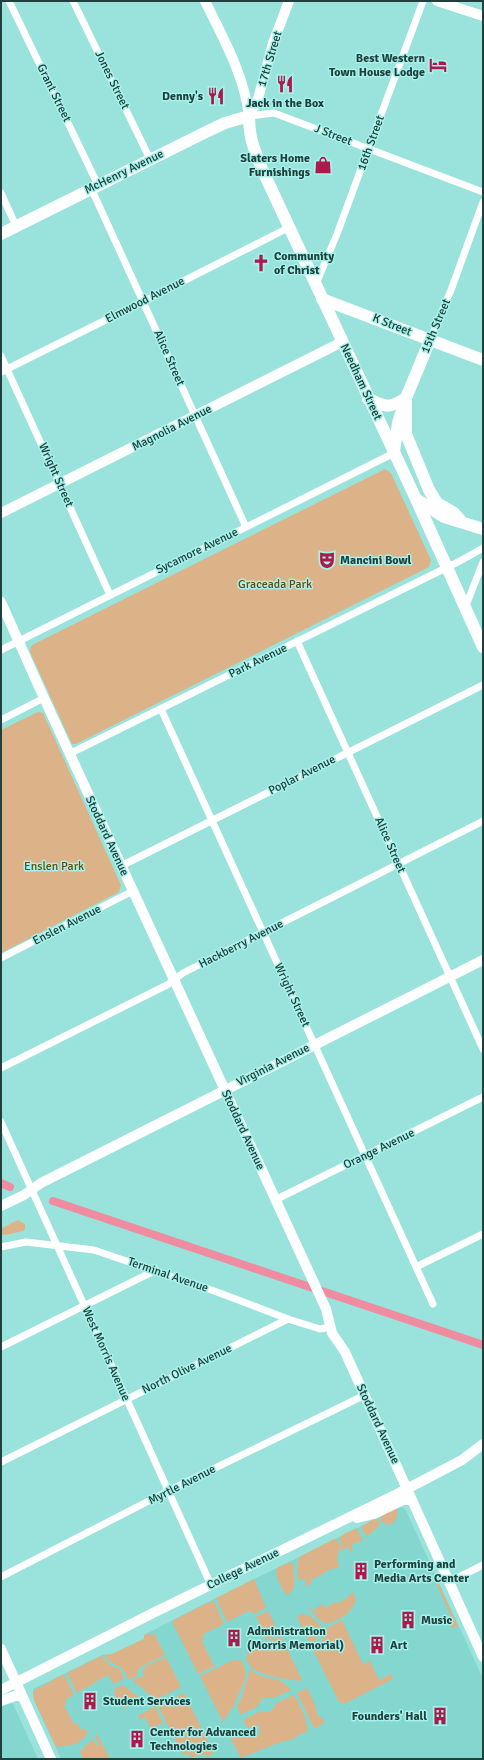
<svg xmlns="http://www.w3.org/2000/svg" width="484" height="1760" viewBox="0 0 484 1760" font-family="Signika,sans-serif">
<style>
.built{fill:#83d7cf}
.green{fill:#dcb388}
.lines{fill:none;stroke-linecap:round;stroke-linejoin:round}
.canal{stroke:#ef8c9f;stroke-width:8}
.street{stroke:#fff;stroke-width:7}
.secondary{stroke:#fff;stroke-width:10}
.primary{stroke:#fff;stroke-width:12}
.labels{text-anchor:middle;dominant-baseline:central;stroke-width:3;stroke-linejoin:round;paint-order:stroke}
.poi-label{font-size:12px;font-weight:bold;fill:#213f3d;stroke:#a6f1e9;text-anchor:start}
.street-label{font-size:12px;fill:#213f3d;stroke:#a6f1e9}
.park-label{font-size:12px;fill:#704507;stroke:#a6f1e9}
</style>
<rect width="100%" height="100%" fill="#99e3dc"/>
<path class="built" d="M400,1507L405,1509L407,1513L483,1679V1759H61L34,1700L33,1689L102,1655L112,1654L144,1639V1635L208,1602Z
M9,1703L13,1704L38,1759H1V1705Z"/>
<path class="green" d="M385,469L391,473L431,560L429,567L76,744H72L30,652V649L32,645Z
M38,712L43,713L121,885L119,892L1,953V730Z
M18,1220L25,1224V1229L24,1231L5,1235L1,1234L2,1228Z
M397,1508C399,1515 396,1523 389,1525L381,1522V1516Z
M374,1519L378,1520L380,1525L367,1537L362,1529V1526Z
M356,1528L363,1540L351,1545L353,1550L351,1552L348,1547L341,1551L342,1543L339,1540L342,1535Z
M334,1539L338,1541L341,1546L337,1559L340,1568C324,1568 324,1577 311,1579L312,1584L306,1586L305,1579L298,1580L297,1567L299,1557Z
M290,1562L293,1564C293,1575 299,1591 286,1595C282,1587 274,1577 277,1568Z
M435,1576L458,1626L453,1628L449,1625L454,1623L433,1577Z
M254,1579L266,1608L254,1614L249,1611L227,1622L216,1598Z
M353,1592L356,1600C352,1613 339,1621 325,1624L315,1616L310,1609L311,1607L316,1613L317,1611L315,1609L322,1604L326,1608L333,1603C341,1604 347,1598 353,1592Z
M211,1601L215,1603L224,1624L202,1635L204,1639L202,1641L212,1662L215,1666L198,1674L172,1621Z
M268,1611L280,1635L265,1641V1634L256,1617Z
M301,1614L309,1615L321,1626V1633L314,1642L309,1641L297,1617Z
M342,1620L363,1664L370,1661L379,1680L391,1674L393,1679L344,1704L339,1702L313,1650L314,1646L322,1641L327,1628Z
M149,1633L151,1635L154,1633L165,1655L139,1668L140,1669L137,1671L138,1675L129,1680L122,1668L110,1662L103,1655L112,1654L144,1639V1635Z
M281,1636L302,1680V1681C287,1679 241,1676 247,1653Z
M101,1656L111,1666L120,1669L124,1679L114,1684L108,1675L77,1693L67,1673Z
M166,1657L181,1687L155,1700L153,1695L150,1697L148,1692L146,1693L143,1688H141L138,1684L136,1685L133,1679L144,1676L142,1671L145,1669L144,1667Z
M233,1660L242,1661L246,1672L245,1680L234,1705L223,1722L200,1676Z
M250,1669C263,1682 281,1674 291,1690L274,1698H263L257,1707L240,1715L237,1705L242,1697Z
M64,1674L74,1695L66,1699L67,1703L64,1705L74,1724L77,1723L81,1730L85,1728L88,1734L77,1744L56,1747L34,1700L33,1691Z
M123,1685L145,1702L133,1703L123,1709L115,1696L114,1689Z
M307,1688L316,1707L317,1715L325,1720C324,1724 317,1728 314,1728L297,1693Z
M184,1693L214,1753L207,1758L206,1754L191,1758L189,1754L183,1755L158,1706Z
M293,1695C298,1699 310,1724 307,1732L298,1735L294,1739L278,1743L241,1758L227,1732L253,1730V1736H258L260,1732L259,1730L260,1725L253,1728H248L243,1720H246V1718L259,1712H270L277,1703Z
M155,1706L163,1723L151,1729L145,1717L140,1720L138,1716Z
M97,1734L110,1759H83L80,1751L93,1739L97,1746L99,1745L95,1736Z"/>
<g class="lines">
<path class="canal" d="M1,1183L10,1187
M53,1201L483,1345"/>
<path class="street" d="M9,1L98,185
M73,1L150,159
M249,116L274,113L483,192
M91,188L246,527
M1,193L16,226
M316,284L337,234L423,1
M430,340L451,290L483,202
M1,356L110,595
M1,372L144,301L288,228
M465,608L483,562
M297,641L483,1049
M1,650L394,453
M161,709L433,1304
M1,720L44,698
M69,754L460,561L483,548
M121,866L483,685
M1,958L133,891
M1,1068L167,985L183,973L483,821
M1,1122L211,1585
M275,1200L483,1097
M1,1247L26,1242L94,1250L217,1292L288,1319L320,1329L330,1327
M416,1267L483,1234
M1,1347L156,1270
M1,1462L288,1319
M1,1577L168,1491L365,1395
M449,1582L483,1565"/>
<path class="secondary" d="M205,1C223,38 244,74 249,116
M437,1L483,16
M249,116L258,99L273,43L289,1
M1,513L342,342
M1,602L44,698L326,1309L332,1333L345,1352L483,1657
M1,1206L24,1195L41,1183L483,960
M357,1518L374,1514L403,1500H412
M1,1649L51,1759
M1,1690L155,1612L399,1493L462,1460L483,1444
M1,1701L15,1696H21"/>
<path class="primary" d="M1,234L206,132L225,123L249,116C249,138 254,149 262,169L416,499L483,647
M322,299L483,360
M368,399C386,407 389,409 406,398V434L429,490L437,503L454,513L462,522
M394,452L398,423L406,398L430,340
M416,499L444,517L483,529"/>
</g>
<defs>
<g id="hotel-bare" transform="scale(1.38)"><path d="M-6-4.5h1.5V1H6V5H4.5V3h-9V5H-6ZM-4 0a1.8 1.8 0 1 1 3.6 0ZM.5 0V-2.5h3Q6-2.5 6 0Z" fill="#ac194b" stroke="#a6f1e9" stroke-width="2.5" paint-order="stroke"/></g>
<g id="restaurant-bare" transform="scale(1.38)"><path d="M-5-6h1v4h1v-4h1v4h1v-4h1v5L-1.5 .5V6h-2V.5L-5-1ZM5-6V6H3V1.5H1.5Q1.5-4 5-6Z" fill="#ac194b" stroke="#a6f1e9" stroke-width="2.5" paint-order="stroke"/></g>
<g id="shop-bare" transform="scale(1.38)"><path d="M-5-2.5h2.3a2.7 3.5 0 0 1 5.4 0H5L5.5 6h-11ZM-1.5-2.5h3a1.5 2.3 0 0 0-3 0Z" fill="#ac194b" stroke="#a6f1e9" stroke-width="2.5" paint-order="stroke"/></g>
<g id="church-bare" transform="scale(1.38)"><path d="M-1.2-6h2.4v3.5h3.3v2.4h-3.3V6h-2.4V-.1h-3.3v-2.4h3.3Z" fill="#ac194b" stroke="#a6f1e9" stroke-width="2.5" paint-order="stroke"/></g>
<g id="theatre-bare" transform="scale(1.38)"><path d="M-5-5.5Q0-4 5-5.5V0Q5 5 0 6Q-5 5-5 0ZM-3.3-2.5H-1v1.5H-3.3ZM1-2.5H3.3v1.5H1ZM-2.8 1Q0 5.5 2.8 1Z" fill="#ac194b" stroke="#a6f1e9" stroke-width="2.5" paint-order="stroke"/></g>
<g id="building-bare" transform="scale(1.38)"><path d="M-4-6H4V6H1V3H-1V6H-4ZM-2.5-4.3h1.7v1.8h-1.7ZM.8-4.3h1.7v1.8H.8ZM-2.5-1h1.7V.8h-1.7ZM.8-1h1.7V.8H.8Z" fill="#ac194b" stroke="#a6f1e9" stroke-width="2.5" paint-order="stroke"/></g>
</defs>
<g fill-rule="evenodd">
<use href="#hotel-bare" x="438" y="65"/>
<use href="#restaurant-bare" x="285" y="84"/>
<use href="#restaurant-bare" x="216" y="96"/>
<use href="#shop-bare" x="323" y="165"/>
<use href="#church-bare" x="261" y="263"/>
<use href="#theatre-bare" x="327" y="560"/>
<use href="#building-bare" x="361" y="1571"/>
<use href="#building-bare" x="408" y="1620"/>
<use href="#building-bare" x="234" y="1638"/>
<use href="#building-bare" x="377" y="1645"/>
<use href="#building-bare" x="90" y="1701"/>
<use href="#building-bare" x="440" y="1716"/>
<use href="#building-bare" x="137" y="1739"/>
</g>
<g class="labels">
<g class="poi-label">
<text x="425" y="58" text-anchor="end">Best Western<tspan x="425" dy="14">Town House Lodge</tspan></text>
<text x="203" y="96" text-anchor="end">Denny's</text>
<text x="285" y="103" text-anchor="middle">Jack in the Box</text>
<text x="310" y="158" text-anchor="end">Slaters Home<tspan x="310" dy="14">Furnishings</tspan></text>
<text x="274" y="256">Community<tspan x="274" dy="14">of Christ</tspan></text>
<text x="340" y="560">Mancini Bowl</text>
<text x="374" y="1564">Performing and<tspan x="374" dy="14">Media Arts Center</tspan></text>
<text x="421" y="1620">Music</text>
<text x="247" y="1631">Administration<tspan x="247" dy="14">(Morris Memorial)</tspan></text>
<text x="390" y="1645">Art</text>
<text x="103" y="1701">Student Services</text>
<text x="427" y="1716" text-anchor="end">Founders' Hall</text>
<text x="150" y="1732">Center for Advanced<tspan x="150" dy="14">Technologies</tspan></text>
</g>
<g class="street-label">
<text transform="translate(270 59) rotate(-73)">17th Street</text>
<text transform="translate(112 80) rotate(64)">Jones Street</text>
<text transform="translate(54 93) rotate(64)">Grant Street</text>
<text transform="translate(333 135) rotate(21)">J Street</text>
<text transform="translate(371 143) rotate(-70)">16th Street</text>
<text transform="translate(124 172) rotate(-26)">McHenry Avenue</text>
<text transform="translate(145 300) rotate(-27)">Elmwood Avenue</text>
<text transform="translate(392 325) rotate(22)">K Street</text>
<text transform="translate(436 326) rotate(-67)">15th Street</text>
<text transform="translate(169 358) rotate(66)">Alice Street</text>
<text transform="translate(361 382) rotate(65)">Needham Street</text>
<text transform="translate(172 428) rotate(-27)">Magnolia Avenue</text>
<text transform="translate(56 475) rotate(66)">Wright Street</text>
<text transform="translate(197 551) rotate(-26)">Sycamore Avenue</text>
<text transform="translate(258 661) rotate(-26)">Park Avenue</text>
<text transform="translate(302 775) rotate(-27)">Poplar Avenue</text>
<text transform="translate(107 836) rotate(65)">Stoddard Avenue</text>
<text transform="translate(390 845) rotate(66)">Alice Street</text>
<text transform="translate(67 925) rotate(-27)">Enslen Avenue</text>
<text transform="translate(241 944) rotate(-27)">Hackberry Avenue</text>
<text transform="translate(292 995) rotate(65)">Wright Street</text>
<text transform="translate(273 1065) rotate(-27)">Virginia Avenue</text>
<text transform="translate(243 1130) rotate(65)">Stoddard Avenue</text>
<text transform="translate(379 1149) rotate(-26)">Orange Avenue</text>
<text transform="translate(168 1275) rotate(19)">Terminal Avenue</text>
<text transform="translate(106 1354) rotate(66)">West Morris Avenue</text>
<text transform="translate(187 1369) rotate(-26)">North Olive Avenue</text>
<text transform="translate(378 1424) rotate(65)">Stoddard Avenue</text>
<text transform="translate(182 1485) rotate(-27)">Myrtle Avenue</text>
<text transform="translate(243 1569) rotate(-26)">College Avenue</text>
</g>
<g class="park-label">
<text x="275" y="584">Graceada Park</text>
<text x="54" y="866">Enslen Park</text>
</g>
</g>
<rect width="484" height="1760" fill="none" stroke="#213f3d" stroke-width="4"/>
</svg>
